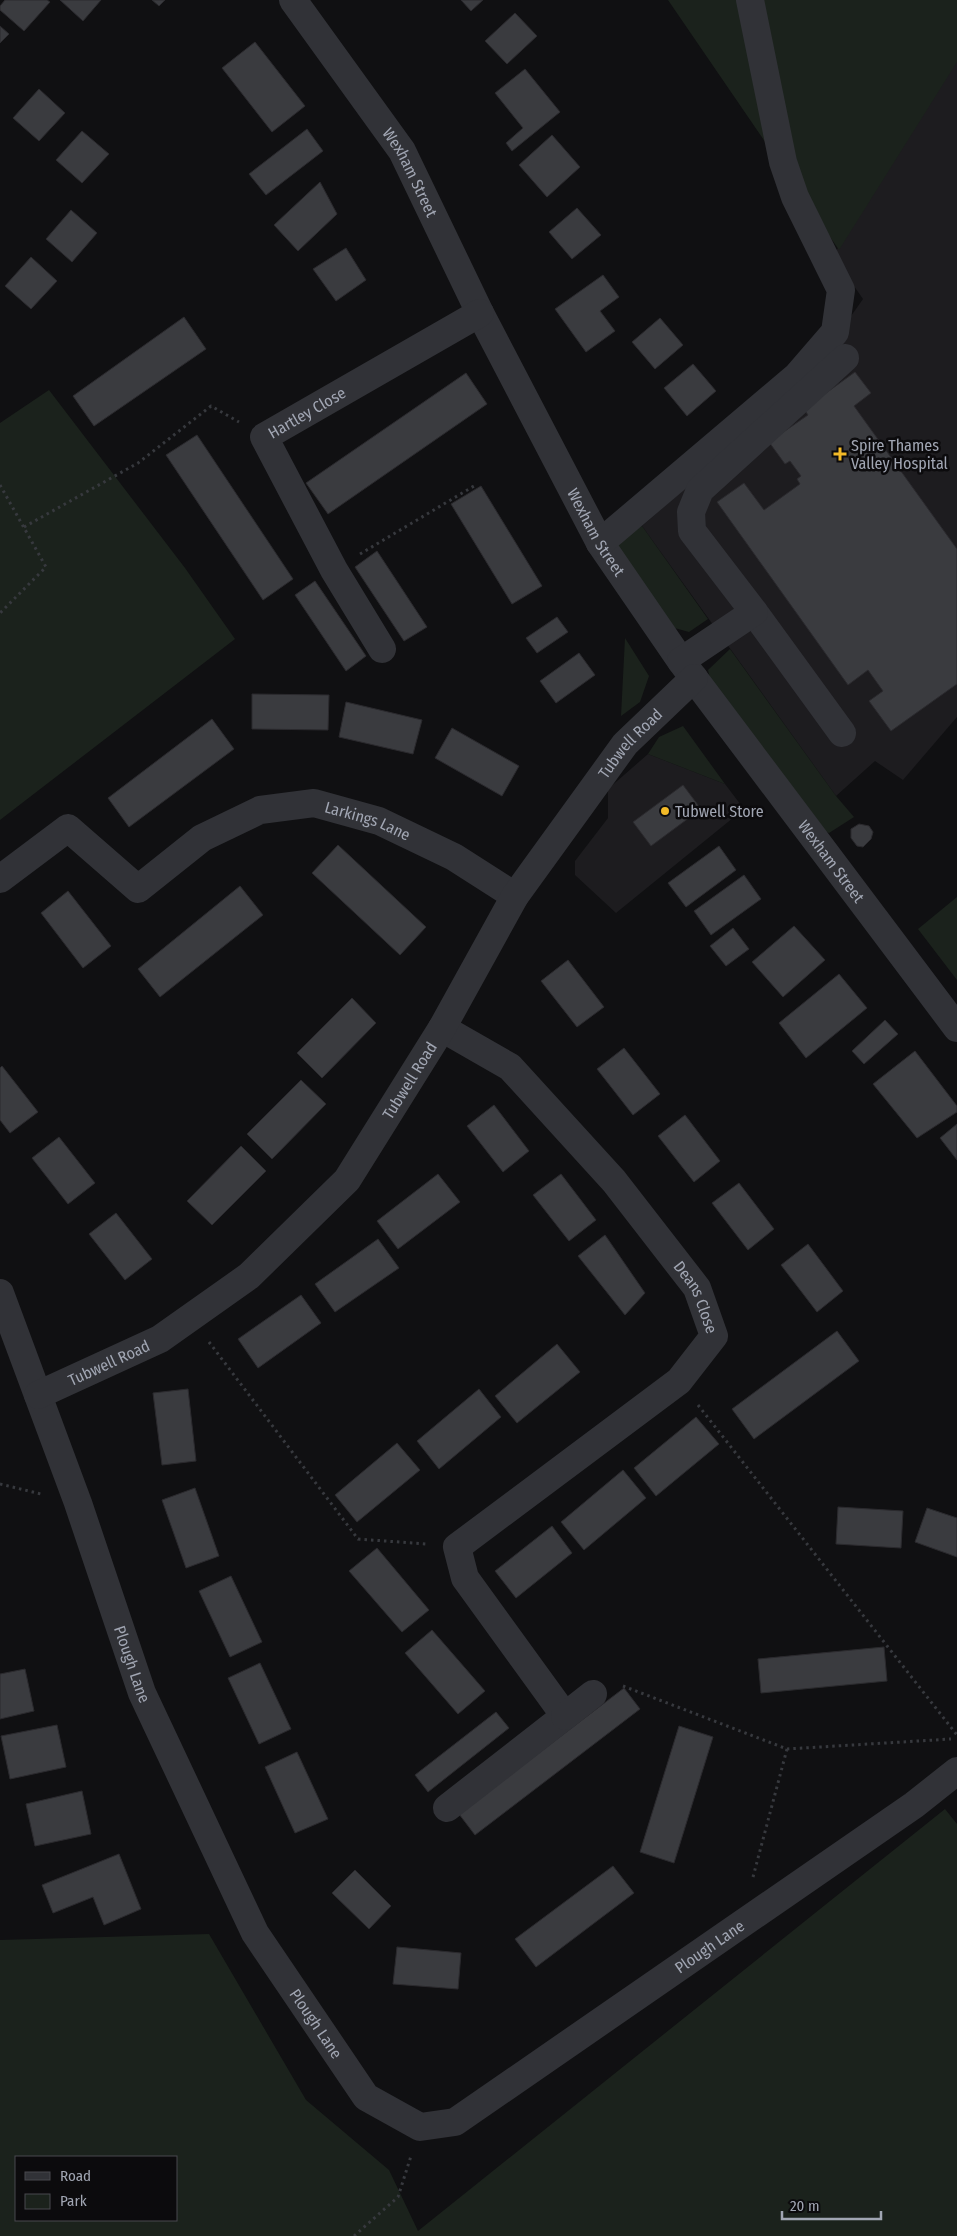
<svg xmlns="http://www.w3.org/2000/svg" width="957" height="2236" viewBox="0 0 957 2236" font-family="'Fira Sans Condensed',sans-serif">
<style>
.built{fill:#1d1c1f}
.green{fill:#1b221c;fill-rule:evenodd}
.building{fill:#3a3b3f;stroke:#2b2a2e}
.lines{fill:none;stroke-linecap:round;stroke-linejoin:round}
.path{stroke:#37393e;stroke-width:3;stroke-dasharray:2.5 4;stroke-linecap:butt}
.minor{stroke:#313237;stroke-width:28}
.poi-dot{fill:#f3ba28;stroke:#0c0b0d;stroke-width:2}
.labels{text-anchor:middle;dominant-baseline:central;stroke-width:5;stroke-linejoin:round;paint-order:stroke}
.street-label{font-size:16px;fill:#a1a6b3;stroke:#0c0b0d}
.poi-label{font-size:16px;fill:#a1a6b3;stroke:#0c0b0d;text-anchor:start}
</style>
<rect width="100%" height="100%" fill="#101012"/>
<path class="built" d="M957,53V717L903,780L875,761L836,796L642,526L804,383L863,299L833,256Z
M648,754L725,784L744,809L616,913L575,875V861L608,818V789Z"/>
<path class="green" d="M668,0H957V62L839,250Z
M49,390L185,568L235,639L0,820V423Z
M642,526L708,619L689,632L671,627L616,543Z
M625,638L649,676L640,702L621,716Z
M730,649L836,796L854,817L829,833L813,826L712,687L708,670Z
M683,726L725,784L648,754L659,737Z
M957,897V980L918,929Z
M945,1809L957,1824V2236H0V1940L209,1934L306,2100L389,2170L418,2231ZM16,2157H176V2220H16Z"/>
<path class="building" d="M5,0H47L50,2L24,31L0,10V6Z
M60,0H101L83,21Z
M152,0H165L159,6Z
M461,0H483L471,11Z
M515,13L537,36L507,64L485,41Z
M0,26L9,34L0,43Z
M255,42L305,106L272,132L222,68Z
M525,69L560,112L512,151L506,143L523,128L495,93Z
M39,89L65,113L39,141L13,118Z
M307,129L323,151L266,195L249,174Z
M82,131L109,154L82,183L56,160Z
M552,135L580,167L547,197L519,165Z
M320,182L337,214L298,251L274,225Z
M577,208L601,235L572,259L549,232Z
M71,210L97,233L72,262L46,239Z
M346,248L366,280L336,301L313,269Z
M31,257L57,281L31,309L5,286Z
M603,275L619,297L600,311L615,331L586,352L555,309Z
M184,317L206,349L94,426L73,396Z
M660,318L683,345L655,369L632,342Z
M693,364L716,391L687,416L664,388Z
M855,372L871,393L854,406L957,549V684L891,731L869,701L883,691L868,670L848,685L717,502L744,483L764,510L800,484L797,479L801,476L790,461L785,464L769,442L808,415L804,409Z
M466,373L487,404L328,514L306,483Z
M197,435L293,579L263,600L166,455Z
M481,486L542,586L512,604L451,504Z
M377,551L427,627L404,641L355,567Z
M315,581L366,656L346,671L295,595Z
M557,617L568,632L537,653L526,638Z
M579,653L595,675L556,703L540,681Z
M252,694L329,695L328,730L252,729Z
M346,702L422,720L413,754L339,737Z
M212,719L234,749L129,827L108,798Z
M452,728L519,766L502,796L435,758Z
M683,785L701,809L651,846L633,822Z
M859,824L869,826L873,832L871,839L863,847L857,846L851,838V829Z
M338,845L426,927L400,955L312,873Z
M719,846L736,870L686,907L668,883Z
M744,875L761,899L711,935L694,911Z
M240,886L263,915L160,997L138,969Z
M68,891L111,946L83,968L41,913Z
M794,926L825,960L783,997L752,962Z
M733,928L749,949L726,966L710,946Z
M568,960L604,1007L577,1027L541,981Z
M839,974L867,1008L806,1058L779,1023Z
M352,998L376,1023L322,1078L297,1053Z
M885,1020L898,1034L864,1064L852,1051Z
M624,1048L660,1094L633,1115L597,1069Z
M915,1051L957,1106V1112L917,1138L873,1084Z
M2,1066L38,1112L10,1133L0,1120V1068Z
M301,1080L326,1104L272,1159L247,1134Z
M494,1105L529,1151L503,1172L467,1126Z
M685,1115L720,1161L694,1182L658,1136Z
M957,1124V1160L940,1138Z
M59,1137L95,1183L68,1204L32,1158Z
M241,1146L266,1171L212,1225L187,1201Z
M438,1174L460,1202L398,1249L377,1221Z
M561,1174L596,1220L569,1241L533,1195Z
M739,1183L774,1229L748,1250L712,1203Z
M116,1213L152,1259L125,1280L89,1234Z
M605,1235L645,1293L625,1315L578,1256Z
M378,1239L399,1268L335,1312L315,1284Z
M808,1244L843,1291L817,1312L781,1265Z
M301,1295L321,1323L258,1368L238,1339Z
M837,1331L859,1361L754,1439L732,1409Z
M557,1344L580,1372L517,1423L495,1396Z
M188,1389L196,1461L162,1465L153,1393Z
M479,1389L501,1417L439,1469L417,1441Z
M696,1417L719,1444L656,1496L634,1468Z
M397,1443L420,1470L357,1522L335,1495Z
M623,1470L646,1498L584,1550L561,1522Z
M195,1488L219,1556L186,1568L162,1500Z
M838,1507L903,1511L901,1548L836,1544Z
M927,1508L957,1518V1557L915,1542Z
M552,1526L572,1553L516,1598L495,1571Z
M377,1548L429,1610L402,1632L349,1571Z
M231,1576L262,1642L230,1657L199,1591Z
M432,1630L485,1691L458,1714L405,1653Z
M884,1647L887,1681L761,1693L758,1659Z
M260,1663L291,1729L259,1744L228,1678Z
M25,1669L34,1711L0,1719V1674Z
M624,1688L640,1709L475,1835L459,1814Z
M496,1712L509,1728L428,1792L415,1775Z
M57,1725L66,1767L10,1779L1,1736Z
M679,1726L713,1737L674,1863L640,1852Z
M297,1752L328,1819L295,1833L265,1767Z
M82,1791L91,1834L35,1846L26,1804Z
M119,1854L141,1909L104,1925L93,1897L53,1913L42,1885Z
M613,1866L634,1893L536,1967L515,1939Z
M355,1870L391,1906L369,1929L332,1893Z
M397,1947L461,1953L458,1989L393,1984Z"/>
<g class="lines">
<path class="path" d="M0,485L46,567L0,613
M24,527L138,463L211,406L239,422
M360,554L474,486
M209,1342L358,1539L426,1544
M698,1405L957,1735
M0,1484L41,1494
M623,1686L787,1749L951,1739
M753,1877L787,1749
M354,2236L398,2197L411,2156"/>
<g class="minor">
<path id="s1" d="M293,0L402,151L480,313L600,543L681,661L957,1028"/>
<path d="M600,543L797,376L835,332L841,290L795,197L783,162L750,0"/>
<path d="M754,612L842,733"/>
<path id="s2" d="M382,649L334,570L264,437L480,313"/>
<path d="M681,661L754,612L692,531L691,512L700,490L845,358"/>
<path id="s3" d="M0,879L68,828L138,889L202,838L260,810L314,803L379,821L454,857L515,896"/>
<path id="s4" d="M442,1028L510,1067L614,1181L697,1288L714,1336L679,1381L457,1547L465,1578L565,1716L447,1808"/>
<path id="s5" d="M0,1293L78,1503L142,1693L255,1933L366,2097L420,2127L455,2122L914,1805L957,1771"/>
<path id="s6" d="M38,1395L160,1339L249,1276L347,1180L442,1028L515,896L625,744L694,678"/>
<path d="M565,1716L593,1694"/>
</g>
</g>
<g class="poi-dot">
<path d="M837.5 446.5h5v5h5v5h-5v5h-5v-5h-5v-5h5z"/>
<circle cx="665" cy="811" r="5"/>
</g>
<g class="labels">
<g class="street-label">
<text stroke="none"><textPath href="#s1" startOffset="209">Wexham Street</textPath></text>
<text stroke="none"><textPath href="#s2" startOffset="292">Hartley Close</textPath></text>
<text stroke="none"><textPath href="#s1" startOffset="614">Wexham Street</textPath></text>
<text stroke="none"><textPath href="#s6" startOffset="902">Tubwell Road</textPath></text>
<text stroke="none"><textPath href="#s3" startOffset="435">Larkings Lane</textPath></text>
<text stroke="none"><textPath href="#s1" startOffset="1019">Wexham Street</textPath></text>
<text stroke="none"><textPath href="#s6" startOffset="498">Tubwell Road</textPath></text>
<text stroke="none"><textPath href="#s4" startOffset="376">Deans Close</textPath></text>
<text stroke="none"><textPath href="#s6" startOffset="78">Tubwell Road</textPath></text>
<text stroke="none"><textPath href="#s5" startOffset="394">Plough Lane</textPath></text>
<text stroke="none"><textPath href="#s5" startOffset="1294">Plough Lane</textPath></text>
<text stroke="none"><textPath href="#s5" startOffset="799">Plough Lane</textPath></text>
</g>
<g class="poi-label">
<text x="851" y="445">Spire Thames<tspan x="851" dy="18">Valley Hospital</tspan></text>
<text x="675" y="811">Tubwell Store</text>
</g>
</g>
<rect x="15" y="2156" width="162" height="65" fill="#0c0b0d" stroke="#48494f"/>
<rect x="25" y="2172" width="25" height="8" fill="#313237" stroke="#48494f"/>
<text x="60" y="2181" font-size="15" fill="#a1a6b3">Road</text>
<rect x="25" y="2194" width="25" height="15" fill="#1b221c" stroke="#48494f"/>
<text x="60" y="2206" font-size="15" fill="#a1a6b3">Park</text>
<path d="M782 2211v8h99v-8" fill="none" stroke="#a1a6b3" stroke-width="2.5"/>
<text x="790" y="2211" font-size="15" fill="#a1a6b3" stroke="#0c0b0d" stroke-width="4" paint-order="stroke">20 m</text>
</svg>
